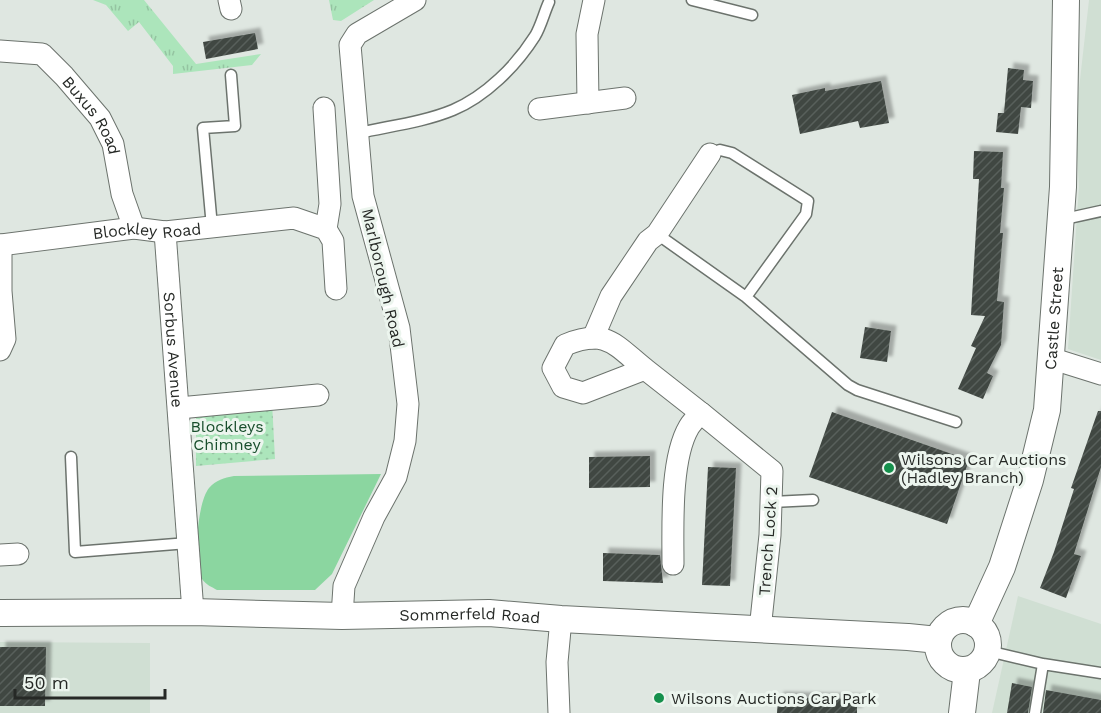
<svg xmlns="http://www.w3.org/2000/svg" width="1101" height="713" viewBox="0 0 1101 713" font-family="'Work Sans',sans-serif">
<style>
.built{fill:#d0dfd3}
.grass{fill:url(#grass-tufts)}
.park{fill:url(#park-dots)}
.water{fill:#8bd6a0}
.building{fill:url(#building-hatch);filter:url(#shadow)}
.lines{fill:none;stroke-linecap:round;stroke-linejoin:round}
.service-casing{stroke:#6c736d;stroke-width:13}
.minor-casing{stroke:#6c736d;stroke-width:23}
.tertiary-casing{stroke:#6c736d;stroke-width:28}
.service{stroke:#fff;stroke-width:10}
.minor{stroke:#fff;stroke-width:21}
.tertiary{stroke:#fff;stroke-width:26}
.poi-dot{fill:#15904c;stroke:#ecf5ee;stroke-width:2}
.labels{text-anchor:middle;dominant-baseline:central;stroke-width:6;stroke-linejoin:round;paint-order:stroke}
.street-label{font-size:16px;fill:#262926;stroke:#ecf5ee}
.park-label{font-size:16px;fill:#194f2d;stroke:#ecf5ee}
.poi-label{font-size:16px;fill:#262926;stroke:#ecf5ee;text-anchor:start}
</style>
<defs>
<pattern id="grass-tufts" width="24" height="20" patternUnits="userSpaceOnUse" patternTransform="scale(1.5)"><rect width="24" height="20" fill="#ace5bb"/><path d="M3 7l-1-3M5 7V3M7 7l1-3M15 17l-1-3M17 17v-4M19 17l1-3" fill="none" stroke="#94c4a1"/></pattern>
<pattern id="park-dots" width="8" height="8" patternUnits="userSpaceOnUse" patternTransform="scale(1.5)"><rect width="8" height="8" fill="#ace5bb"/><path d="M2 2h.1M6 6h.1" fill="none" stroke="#94c4a1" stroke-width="1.8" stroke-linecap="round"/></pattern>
<pattern id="building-hatch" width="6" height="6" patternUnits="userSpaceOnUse" patternTransform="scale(1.5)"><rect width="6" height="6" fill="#404742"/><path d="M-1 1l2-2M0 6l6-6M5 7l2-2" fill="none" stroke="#595f5b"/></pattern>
<filter id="shadow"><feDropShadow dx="5.5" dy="-5.5" stdDeviation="1.5" flood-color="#0004"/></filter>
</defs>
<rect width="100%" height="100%" fill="#dfe7e1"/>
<path class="built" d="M1089,0H1101V360L1068,349L1079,186L1075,124Z
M1018,596L1101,624V713H992Z
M0,642L150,643V713H0Z"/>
<path class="grass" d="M93,0H144L196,64L261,54L252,65L173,74V66L139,22L128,31L106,5Z
M329,0H374L341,21L333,20Z"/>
<path class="park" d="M272,402L275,459L196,466V411Z"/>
<path class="water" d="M381,474L332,574L315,590H217C212,587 206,585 202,579C193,562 197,503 209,488C216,480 224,478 234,476Z"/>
<path class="building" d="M255,33L258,49L206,59L203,42Z
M1008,68L1024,70L1023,80L1033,81L1031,108L1021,107L1018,134L996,132L998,113H1004Z
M881,81L889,123L860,128L858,121L800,134L792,95L825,88V91Z
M974,151L1003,152L1001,188H1004L1000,233H1003L997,301L1004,302L1001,345L987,373L993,376L983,399L958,389L976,348L971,346L985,316L971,315L979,179H973Z
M865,327L891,331L887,362L860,358Z
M1098,411H1101V467L1074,554L1081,556L1066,598L1040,588L1054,552L1074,489L1071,488Z
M832,412L969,460L947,524L809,477Z
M650,456V487L589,488V457Z
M708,467L736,468L730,586L702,585Z
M603,553L660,555L663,583L603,581Z
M0,647H46L45,706H0Z
M1012,683L1032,687L1028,713H1007Z
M1046,690L1101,700V713H1043Z
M778,697L857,699V713H777Z"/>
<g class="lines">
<g class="service-casing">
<path id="service" d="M692,0L752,15
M359,133C390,126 424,122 453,110C486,96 516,66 535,36C541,26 544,13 549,2
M1060,220L1101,211
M212,227L203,128L235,126L231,75
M657,234L746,297L806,214L808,201L732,153L720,150L710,154
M746,297L848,385L857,390L956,422
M71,457L75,552L188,543
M772,502L813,500
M988,651L1043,664L1101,673
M1035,713L1043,664"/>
</g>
<g class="minor-casing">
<g id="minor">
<path d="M229,0L231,9"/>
<path id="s1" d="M0,51L42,54L64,76L100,118L113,144L122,194L134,228"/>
<path d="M588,103L587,34L594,0"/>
<path d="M324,108L330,204L326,229"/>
<path d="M539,109L625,98"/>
<path id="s2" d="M165,232L193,612"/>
<path id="s3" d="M0,245L134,228L165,232L294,218L326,229L333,241L336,289"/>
<path d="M593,338L611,296L648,241L657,234L710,154"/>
<path d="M0,350L5,339L1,291V245"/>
<path d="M1050,358L1101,374"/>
<path d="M645,369C614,344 606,328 565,345L553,368L563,387L583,393L645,369L701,413"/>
<path d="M179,408L318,395"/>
<path d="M0,555L18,554"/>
<path d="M673,564C673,527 670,459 689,427C692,422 697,417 701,413L772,471L770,535L760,630"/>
<path d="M342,616L344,586L374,517L396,477L405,441L408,404L399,328L363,196L350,45L357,34L415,0"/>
<path d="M559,713L557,662L561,619"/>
</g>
</g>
<g class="tertiary-casing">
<g id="tertiary">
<path id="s4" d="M0,613L193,612L342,616L489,613L561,619L908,637L938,640"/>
<circle cx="963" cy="645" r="25"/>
<path id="s5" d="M976,624L1002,567L1030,480L1047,410L1063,187L1066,0"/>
<path d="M962,713L967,671"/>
</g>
</g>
<use href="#service" class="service"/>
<use href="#minor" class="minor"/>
<use href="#tertiary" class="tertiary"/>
</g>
<g class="poi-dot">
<circle cx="889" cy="468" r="6"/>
<circle cx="659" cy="698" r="6"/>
</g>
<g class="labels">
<g class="street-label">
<text stroke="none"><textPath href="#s1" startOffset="122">Buxus Road</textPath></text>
<text stroke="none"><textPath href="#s3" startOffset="148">Blockley Road</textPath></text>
<text transform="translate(383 278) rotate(77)">Marlborough Road</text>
<text stroke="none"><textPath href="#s5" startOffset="318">Castle Street</textPath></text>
<text stroke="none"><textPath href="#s2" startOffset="118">Sorbus Avenue</textPath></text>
<text transform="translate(768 541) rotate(-86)">Trench Lock 2</text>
<text stroke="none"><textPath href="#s4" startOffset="470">Sommerfeld Road</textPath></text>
</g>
<g class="park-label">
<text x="227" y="426">Blockleys<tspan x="227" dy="18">Chimney</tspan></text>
</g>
<g class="poi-label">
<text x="901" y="459">Wilsons Car Auctions<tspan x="901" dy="18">(Hadley Branch)</tspan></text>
<text x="671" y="698">Wilsons Auctions Car Park</text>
</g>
</g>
<path d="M15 689v9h150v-9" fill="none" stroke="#262926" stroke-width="3"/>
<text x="24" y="689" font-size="18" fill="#262926" stroke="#ecf5ee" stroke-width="4.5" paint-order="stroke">50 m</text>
</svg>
